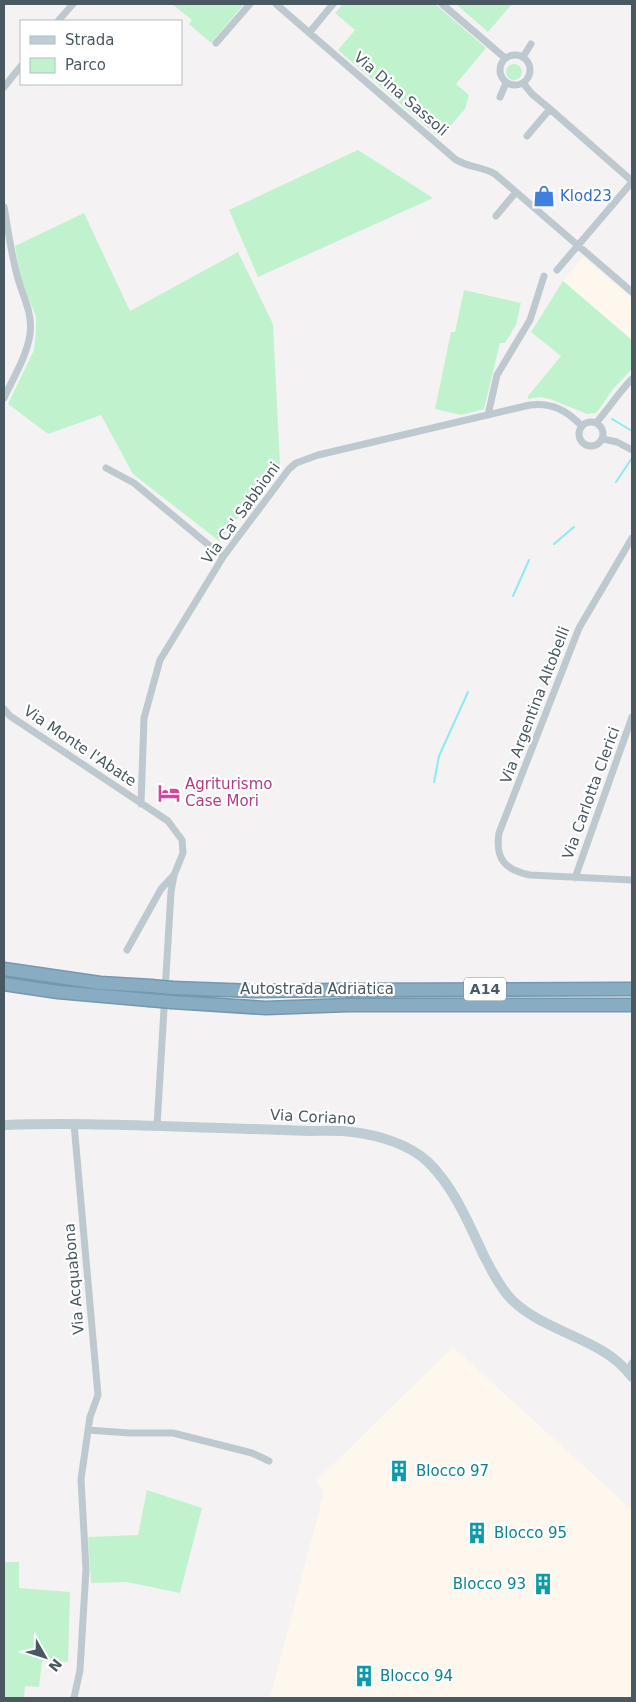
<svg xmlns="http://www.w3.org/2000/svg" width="636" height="1702" viewBox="0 0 636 1702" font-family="'DejaVu Sans',sans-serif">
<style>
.commercial{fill:#fdf7ee}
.green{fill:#c0f3cd}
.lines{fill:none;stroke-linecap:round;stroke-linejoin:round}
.stream{stroke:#8bebf2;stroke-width:2}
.highway-casing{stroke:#7398af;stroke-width:15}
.street{stroke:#bdc9cf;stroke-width:7}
.secondary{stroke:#beccd4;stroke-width:10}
.highway{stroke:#88adc3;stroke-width:12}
.highway-bridge-casing{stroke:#7398af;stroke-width:15;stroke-linecap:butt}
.highway-bridge{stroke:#88adc3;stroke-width:12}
.labels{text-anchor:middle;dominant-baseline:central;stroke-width:4.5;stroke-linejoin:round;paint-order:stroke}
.shield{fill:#fff;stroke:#808b90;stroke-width:1}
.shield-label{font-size:14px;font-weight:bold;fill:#495961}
.street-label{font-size:15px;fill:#495961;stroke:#fff}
.shop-label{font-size:15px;fill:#366cbe;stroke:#fff;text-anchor:start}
.hotel-label{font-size:15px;fill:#b23c85;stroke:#fff;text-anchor:start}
.culture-label{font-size:15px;fill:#0d838f;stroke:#fff;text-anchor:start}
</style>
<rect width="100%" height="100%" fill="#f5f2f3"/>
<path class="commercial" d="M583,257L632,299V340L563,281Z
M453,1347L632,1510V1698H270L324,1492L316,1481Z"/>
<path class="green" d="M172,4H244L211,43L189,24L192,20Z
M343,4H435L486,48L456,84L469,95L465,109L440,138L338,50L355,30L335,13Z
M456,4H512L488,32Z
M506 72a8 8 0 1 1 16 0a8 8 0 1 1-16 0Z
M358,150L433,198L258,277L229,210Z
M84,213L130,311L238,252L273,324L280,465L219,541L133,474L101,415L48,434L8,404L34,350L36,332V317L20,276L15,246Z
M563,281L632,340V369L613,389L600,408L596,413L587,414L550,399L540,397L528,399V396L561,356L531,332Z
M464,290L521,303L516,325L505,343H500L484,409L461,415L435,409L451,332H455Z
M147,1490L202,1508L180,1593L127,1582L91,1583L88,1537L138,1535Z
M4,1562H19V1588L70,1592L68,1662L42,1661L39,1687L25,1686L24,1698H4Z"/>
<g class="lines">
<path class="stream" d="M612,419L632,431
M616,482L632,458
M554,544L574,527
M513,596L529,560
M434,782L439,756L468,692"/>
<g class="highway-casing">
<path id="highway" d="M4,969L100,983L151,986
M4,984L58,992L149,1000
M172,988L255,991L338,990L632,989
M172,1002L266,1008L348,1005H632"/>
</g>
<path class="street" d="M276,4L455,159C468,168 482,166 495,174L632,292
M442,4L505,58
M58,21L73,4
M309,33L333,4
M216,43L250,4
M500 70a15 15 0 1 1 30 0a15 15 0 1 1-30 0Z
M523,57L531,44
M523,83L532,94L550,109
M4,87L21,66
M500,97L506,83
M527,136L550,109L632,181
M4,207C8,229 11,253 17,275C22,295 33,312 30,334C27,356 13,378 4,398
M496,216L516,192
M557,270L632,182
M488,415L497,375L530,320L544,276
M579 434a12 12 0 1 1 24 0a12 12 0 1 1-24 0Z
M596,423C609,408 619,392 632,379
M603,439L617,442L632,450
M106,468L134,483L223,557
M632,538L579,628L499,833C495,859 505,870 530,875L632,880
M4,709L10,716L168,821L182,840L183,853L174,875L171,892L157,1126
M141,804L144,718L160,660L223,557L289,469L296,463L318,455L530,405C552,402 567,411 582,426
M575,878L632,717
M127,950L161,889L174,875
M628,1371L632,1363
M88,1430L129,1433H173L252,1453L269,1461
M74,1698L80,1670L86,1569L81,1479L90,1417L98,1395L74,1124"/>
<path class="secondary" d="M4,1125C77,1122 150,1126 223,1128C252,1129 281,1130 310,1131C324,1131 338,1130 352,1132C378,1135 409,1144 428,1162C454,1187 469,1224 484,1256C492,1271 500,1288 512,1300C547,1334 602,1337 632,1377"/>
<use href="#highway" class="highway"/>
<g class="highway-bridge-casing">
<path id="highway-bridge" d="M151,986L172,988
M149,1000L172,1002"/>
</g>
<use href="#highway-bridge" class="highway-bridge"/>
</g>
<defs>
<g id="shop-bare" transform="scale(1.725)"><path d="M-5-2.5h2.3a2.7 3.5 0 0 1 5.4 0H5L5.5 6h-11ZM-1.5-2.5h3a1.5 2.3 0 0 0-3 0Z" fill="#3f7fe0" stroke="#fff" stroke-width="2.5" paint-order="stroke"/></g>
<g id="hotel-bare" transform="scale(1.725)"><path d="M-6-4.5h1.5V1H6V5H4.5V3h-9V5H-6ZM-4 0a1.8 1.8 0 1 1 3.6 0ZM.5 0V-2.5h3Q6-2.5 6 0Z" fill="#d1479c" stroke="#fff" stroke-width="2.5" paint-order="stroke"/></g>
<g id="building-bare" transform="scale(1.725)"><path d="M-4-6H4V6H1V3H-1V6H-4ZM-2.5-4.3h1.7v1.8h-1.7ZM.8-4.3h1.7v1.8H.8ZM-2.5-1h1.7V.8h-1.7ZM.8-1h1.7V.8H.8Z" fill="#0f9aa8" stroke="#fff" stroke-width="2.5" paint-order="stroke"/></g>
</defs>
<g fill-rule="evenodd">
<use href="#shop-bare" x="544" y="196"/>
<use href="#hotel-bare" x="169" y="793"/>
<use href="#building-bare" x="399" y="1471"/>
<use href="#building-bare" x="477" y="1533"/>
<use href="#building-bare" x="543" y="1584"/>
<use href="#building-bare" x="364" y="1676"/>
</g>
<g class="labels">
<rect class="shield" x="464" y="977.5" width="42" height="23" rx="4"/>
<g class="shield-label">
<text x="485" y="989">A14</text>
</g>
<g class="street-label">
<text transform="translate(401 94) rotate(41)">Via Dina Sassoli</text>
<text transform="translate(241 513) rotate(-54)">Via Ca' Sabbioni</text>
<text transform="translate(535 705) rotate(-69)">Via Argentina Altobelli</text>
<text transform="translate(80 746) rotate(34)">Via Monte l'Abate</text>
<text transform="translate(591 793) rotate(-70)">Via Carlotta Clerici</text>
<text x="317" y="989">Autostrada Adriatica</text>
<text transform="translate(313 1117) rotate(3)">Via Coriano</text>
<text transform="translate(74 1279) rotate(-95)">Via Acquabona</text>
</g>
<g class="shop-label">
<text x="560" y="196">Klod23</text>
</g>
<g class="hotel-label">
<text x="185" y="784">Agriturismo<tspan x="185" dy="17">Case Mori</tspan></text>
</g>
<g class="culture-label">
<text x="416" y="1471">Blocco 97</text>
<text x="494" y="1533">Blocco 95</text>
<text x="526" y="1584" text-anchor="end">Blocco 93</text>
<text x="380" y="1676">Blocco 94</text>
</g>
</g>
<rect width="636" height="1702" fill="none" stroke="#495961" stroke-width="10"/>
<rect x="20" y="20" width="162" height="65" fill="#ffffff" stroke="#b6bdc0"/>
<rect x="30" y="36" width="25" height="8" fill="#beccd4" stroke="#b6bdc0"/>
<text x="65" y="45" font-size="15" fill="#495961">Strada</text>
<rect x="30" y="58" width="25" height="15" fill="#c0f3cd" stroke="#b6bdc0"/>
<text x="65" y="70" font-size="15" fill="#495961">Parco</text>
<g transform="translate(45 1657) rotate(129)" stroke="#ffffff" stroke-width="4" paint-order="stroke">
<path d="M0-4L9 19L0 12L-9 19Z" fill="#495961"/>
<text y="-8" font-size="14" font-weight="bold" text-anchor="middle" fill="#495961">N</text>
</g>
</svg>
